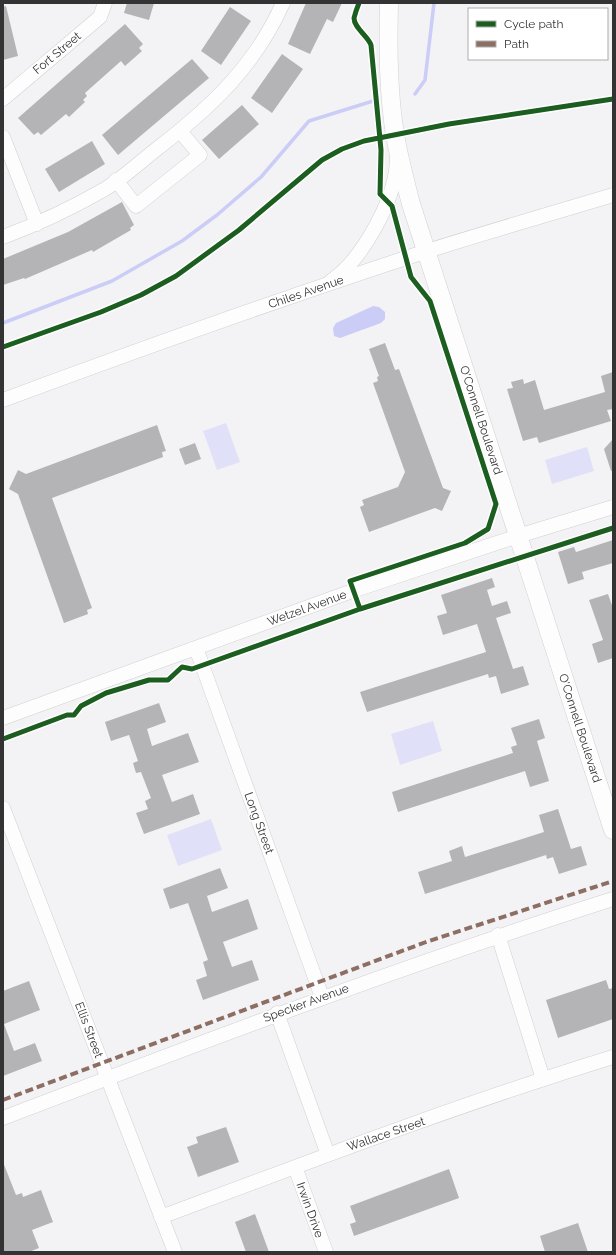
<svg xmlns="http://www.w3.org/2000/svg" width="616" height="1255" viewBox="0 0 616 1255" font-family="Raleway,sans-serif">
<style>
.green{fill:#e0e1f8}
.water{fill:#cbcdf7}
.lines{fill:none;stroke-linecap:round;stroke-linejoin:round}
.stream{stroke:#cbcdf7;stroke-width:3.5}
.building{fill:#b4b4b6}
.minor-casing{stroke:#cfd0d1;stroke-width:15}
.major-casing{stroke:#cfd0d1;stroke-width:19}
.minor{stroke:#fdfdfe;stroke-width:14}
.major{stroke:#fdfdfe;stroke-width:18}
.quiet{stroke:#8d6e63;stroke-width:4;stroke-dasharray:8 4;stroke-linecap:butt}
.cycleway-casing{stroke:#fff;stroke-width:8}
.cycleway{stroke:#1b5e20;stroke-width:5}
.labels{text-anchor:middle;dominant-baseline:central;stroke-width:3.5;stroke-linejoin:round;paint-order:stroke}
.street-label{font-size:12px;fill:#333334;stroke:#fff}
</style>
<rect width="100%" height="100%" fill="#f3f3f5"/>
<path class="green" d="M226,423L240,462L217,470L203,431Z
M587,447L594,471L552,484L545,460Z
M433,721L442,751L400,765L391,734Z
M211,819L222,850L178,866L167,835Z"/>
<path class="water" d="M373,306L379,307L385,312V319L381,323L340,338L334,336L333,328L336,323Z"/>
<g class="lines">
<path class="stream" d="M415,94L425,80L434,3
M3,323L112,281L182,241L217,215L261,177L309,121L373,101"/>
</g>
<path class="building" d="M127,3H154L149,20L124,13Z
M306,3H342L333,22L327,19L310,54L288,44Z
M6,6L18,56L3,60V7Z
M230,7L251,21L221,65L201,51Z
M125,24L143,44L139,48L142,51L125,66L121,61L85,93L87,96L83,100L85,102L69,117L66,114L41,135L38,132L34,135L18,118Z
M282,54L303,69L272,113L251,98Z
M192,59L209,78L118,155L102,135Z
M242,105L259,124L219,159L202,140Z
M92,141L105,164L59,192L45,169Z
M122,202L134,225L130,228L131,230L93,252L92,250L25,279L24,278L3,285V259L68,232Z
M385,343L395,370L399,369L443,488L451,491L442,511L435,508L369,532L360,507L364,505L362,500L398,487L405,472L373,383L378,381L377,377L379,376L369,349Z
M613,372V409L607,410L611,421L539,443L537,437L523,441L507,389L513,388L511,382L523,379L524,384L535,380L544,410L605,392L601,376Z
M157,425L166,451L162,452L163,457L52,498L92,608L87,610L88,614L64,623L18,494L9,489L18,470L26,474Z
M613,439V471H611L604,449Z
M195,443L201,459L185,465L179,449Z
M613,540V563L582,572L584,579L568,584L558,552L574,547L576,552Z
M492,578L495,587L487,590L492,606L507,601L511,613L496,618L513,669L523,666L529,685L501,694L496,676L489,678L488,674L367,712L360,692L486,652L477,624L443,635L437,616L447,613L441,595Z
M608,594L613,608V658L598,663L592,644L603,640L589,600Z
M159,703L166,722L147,729L152,746L188,733L199,762L162,775L172,802L193,794L200,814L144,834L136,813L148,809L145,801L151,798L141,772L136,773L133,763L138,761L129,735L111,741L105,722Z
M539,719L545,738L537,741L549,781L530,787L525,771L398,812L392,792L513,753L511,747L517,745L511,728Z
M558,809L571,849L581,846L587,865L559,874L553,857L547,859L546,855L425,894L418,872L452,861L449,851L462,846L465,857L544,832L539,815Z
M220,868L228,888L207,896L212,912L248,899L258,929L223,942L232,967L252,960L259,980L203,1000L196,980L207,976L203,962L208,960L188,903L170,909L163,889Z
M606,980L609,989L613,988V1019L558,1038L546,1000Z
M29,981L40,1010L4,1024L14,1051L35,1043L42,1061L3,1076V991Z
M226,1127L239,1162L198,1177L187,1147L198,1143L196,1137Z
M3,1162L16,1195L22,1193L23,1197L41,1190L53,1222L32,1230L39,1248L29,1252H3Z
M449,1169L459,1198L354,1236L350,1224L356,1222L350,1206Z
M255,1214L269,1252H246L235,1222Z
M578,1223L588,1252H545L540,1236Z"/>
<g class="lines">
<g class="minor-casing">
<path id="minor" d="M3,99L100,17L105,3
M3,137L37,224
M116,180L136,206L200,155L180,131
M3,237C38,224 72,208 105,189C123,178 140,162 158,148C211,107 255,66 283,3
M331,281C363,259 397,197 397,158
M3,400C143,348 283,298 424,252C487,232 550,214 613,195
M196,648L322,997
M3,718L355,590L518,536L613,507
M3,808L175,1252
M498,935L543,1079
M277,1013L328,1155
M3,1118C205,1041 407,964 613,899
M295,1167L326,1252
M161,1217C311,1161 460,1104 613,1057"/>
</g>
<g class="major-casing">
<path id="major" d="M389,3C388,47 388,91 395,135C399,158 405,181 411,204L613,830"/>
</g>
<use href="#minor" class="minor"/>
<use href="#major" class="major"/>
<path class="quiet" d="M3,1100L426,942L613,881"/>
<g class="cycleway-casing">
<path id="cycleway" d="M359,3C357,8 355,14 354,18C354,28 368,36 371,45L381,150L380,194L392,206L411,277L430,301L496,504L488,529L465,543L350,581L360,609
M3,347L101,312L141,295L176,276L239,230L322,160L342,149L364,141L449,124L613,99
M3,739L67,715H74L81,706L106,693L149,680H168L182,667L192,669L360,609L613,528"/>
</g>
<use href="#cycleway" class="cycleway"/>
</g>
<g class="labels">
<g class="street-label">
<text transform="translate(57 53) rotate(-40)">Fort Street</text>
<text transform="translate(306 292) rotate(-19)">Chiles Avenue</text>
<text transform="translate(481 420) rotate(72)">O'Connell Boulevard</text>
<text transform="translate(307 608) rotate(-20)">Wetzel Avenue</text>
<text transform="translate(580 728) rotate(72)">O'Connell Boulevard</text>
<text transform="translate(259 823) rotate(70)">Long Street</text>
<text transform="translate(306 1003) rotate(-20)">Specker Avenue</text>
<text transform="translate(89 1030) rotate(69)">Ellis Street</text>
<text transform="translate(386 1134) rotate(-19)">Wallace Street</text>
<text transform="translate(310 1210) rotate(70)">Irwin Drive</text>
</g>
</g>
<rect width="616" height="1255" fill="none" stroke="#333334" stroke-width="8"/>
<rect x="468" y="8" width="140" height="52" fill="#ffffff" stroke="#adadae"/>
<rect x="476" y="21" width="20" height="6" fill="#1b5e20" stroke="#adadae"/>
<text x="504" y="28" font-size="12" fill="#333334">Cycle path</text>
<rect x="476" y="41" width="20" height="6" fill="#8d6e63" stroke="#adadae"/>
<text x="504" y="48" font-size="12" fill="#333334">Path</text>
</svg>
